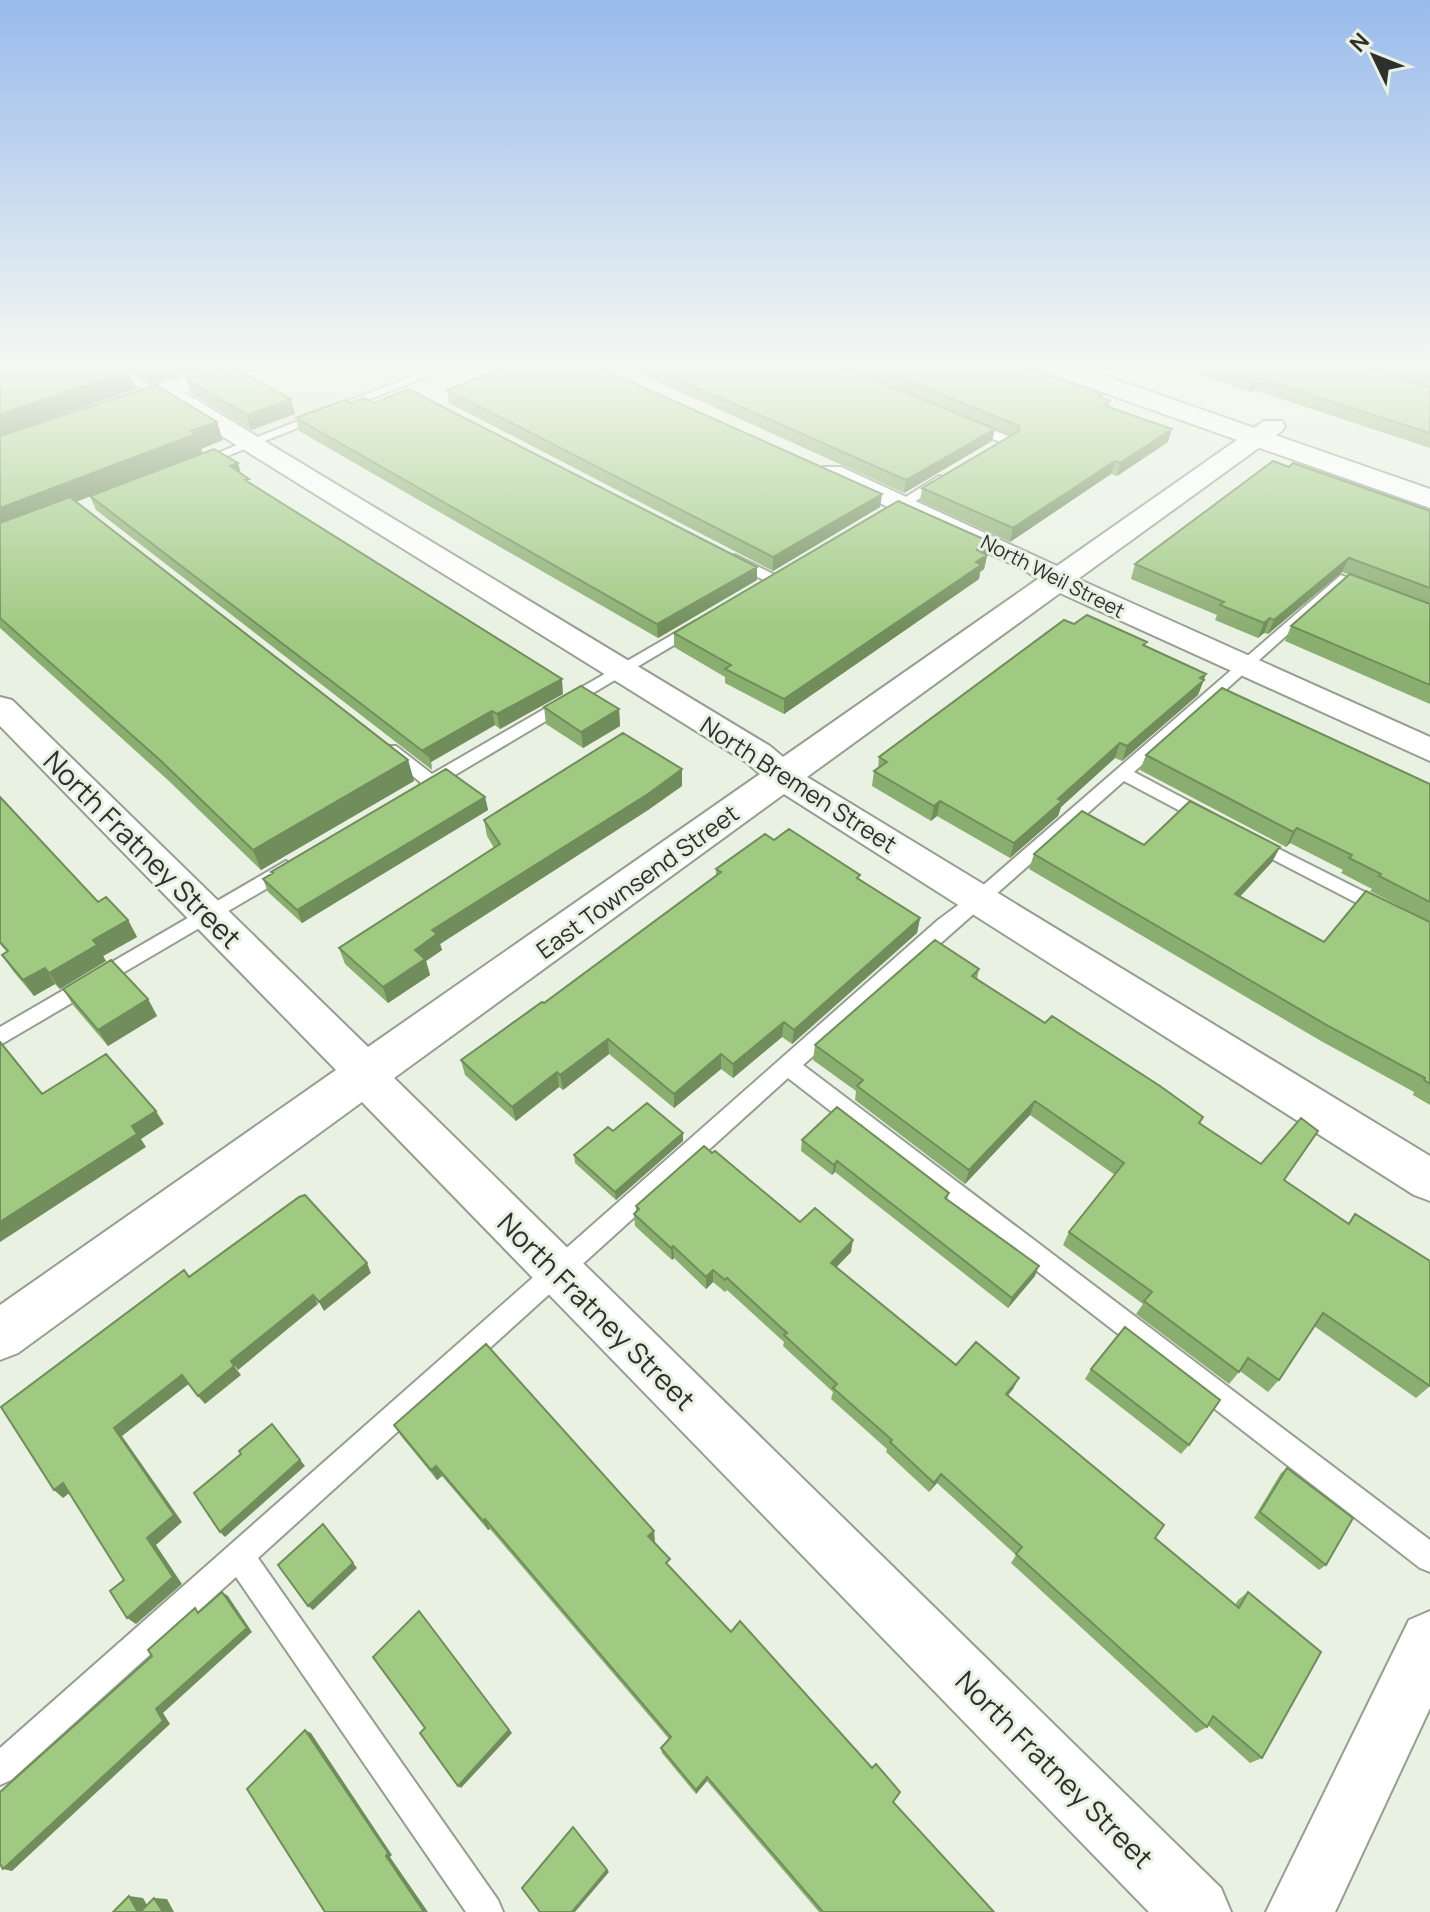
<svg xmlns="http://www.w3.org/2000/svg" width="1430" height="1912" viewBox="0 0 1430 1912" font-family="Manrope,sans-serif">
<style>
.built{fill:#dae7d2}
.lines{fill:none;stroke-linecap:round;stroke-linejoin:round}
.lane-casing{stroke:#969e91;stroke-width:4}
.street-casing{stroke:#969e91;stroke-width:4}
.secondary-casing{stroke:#969e91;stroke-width:4}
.lane{fill:#fff;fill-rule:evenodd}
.street{fill:#fff;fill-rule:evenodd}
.secondary{fill:#fff;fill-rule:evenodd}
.wall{fill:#8aad70}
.shaded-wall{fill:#708d5b}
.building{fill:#a0c982;stroke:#708d5b;stroke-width:2}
.labels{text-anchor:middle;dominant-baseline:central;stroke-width:6;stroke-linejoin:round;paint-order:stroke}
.far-street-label{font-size:20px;fill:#2d302b;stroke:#e8f1e2}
.street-label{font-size:24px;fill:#2d302b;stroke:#e8f1e2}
.near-street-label{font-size:28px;fill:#2d302b;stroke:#e8f1e2}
</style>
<rect width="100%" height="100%" fill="#e8f1e2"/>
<path class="built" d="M246,363H456L249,443L165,391Z"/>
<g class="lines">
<g class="lane-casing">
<path id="lane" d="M98,363H112L163,394L153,396Z
M445,363H461L202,466L192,463Z
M970,421L1013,438L1015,441L1005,444L966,428L964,425Z
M939,476L950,479L894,515L882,512Z
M735,555L779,577L781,580L779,583H769L730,562L728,559Z
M1341,575L1374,589L1367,593L1343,585L1134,772L1213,814L1216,818L1213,822H1201L1124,781L803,1065L1430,1540V1572L1420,1568L788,1078L258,1558L498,1900L503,1912H466L236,1577L11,1780L0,1785V1748L938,920L973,894Z
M696,621L704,626L701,629L433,788H421L420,782L382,750L384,746H396L432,774Z
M1253,836L1430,925V941L1247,846L1244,842Z
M286,861L295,868L293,873L0,1045V1027Z"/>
</g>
<g class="street-casing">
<path id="street" d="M172,388L180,390L770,746L783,757L1038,579L1023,569L823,477L819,472L823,467H841L1057,566L1264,421H1282L1285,426L1282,431L1078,579L1430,737V761L1060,593L807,777L1430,1156V1201L1414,1195L784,794L394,1078L1221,1888L1231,1912H1149L362,1102L18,1353L0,1360V1305L336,1070L0,726V697L12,700L368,1047L760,774L746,762L164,400L160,395L164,390Z
M1430,1611V1708L1335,1912H1266L1409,1620Z"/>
</g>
<g class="secondary-casing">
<path id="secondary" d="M221,363H258L255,368L0,456V439Z
M1031,363H1068L1430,489V508L1034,368Z"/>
</g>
<use href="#lane" class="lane"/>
<use href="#street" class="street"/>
<use href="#secondary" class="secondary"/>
</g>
<path class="wall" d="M118,363H205L206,365L152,384Z
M616,363H1013L1103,394L1102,398L1110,401L1109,407L1168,442L1117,476L1111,474L1010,542L920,501L922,488L1010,436L994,429L992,441L904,493Z
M1167,363H1430V448L1254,390L1250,392Z
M186,379L295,414L251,430L191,393Z
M447,390L882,494L880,507L773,571L449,403Z
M296,418L757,580L658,638L299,431Z
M0,436L223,440L201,449L203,453L241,474L251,484L563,694L500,729L495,725L431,762L432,770L96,510L90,496L76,502L408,760L414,781L261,870L170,782L0,628Z
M1430,511V704L1285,641L1291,626L1349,575L1342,572L1268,634L1264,633L1258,638L1215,620L1217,615L1131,579L1135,564Z
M990,542L984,569L980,572L979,579L784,714L725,683V677L674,647V633Z
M1074,624L1145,646L1206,674L1198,695L1122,761L1115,758L1061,807L1058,816L1010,858L937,816L931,821L872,786L874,771L878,769L879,757Z
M544,707L619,709L620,726L583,748L546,724Z
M1146,755L1430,784V922L1370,891L1372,889L1341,873L1343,870L1290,843L1286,847L1140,770Z
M682,786L648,810L440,944L442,950L426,961L430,975L388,1003L345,964L339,948L494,848L487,836L484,820Z
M0,797L98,902L128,920L137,937L103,956L106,961L60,989L55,984L34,996L13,971L2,955L7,952L0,944Z
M485,797L488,810L302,923L268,892L263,879L272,874L271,872Z
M774,840L860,880L920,918L917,933L792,1044L782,1037L733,1078L721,1069L674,1108L609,1054L563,1090L559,1087L516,1121L465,1075L461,1060L544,1003L716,876V869Z
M1144,845L1280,847L1272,862L1240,897L1324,942L1430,922V1105L1413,1095L1414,1092L1321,1041L1029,869L1034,854Z
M979,969L977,979L1045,1023L1203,1117L1200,1124L1348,1223L1355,1214L1430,1386L1416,1398L1314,1326L1279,1380L1268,1392L1240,1371L1229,1384L1136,1314L1143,1304L1063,1245L1069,1232L1115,1175L1030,1115L965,1184L855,1100L856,1091L813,1060L815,1045Z
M63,989L148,999L157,1016L108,1046L73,1005Z
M613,1131L683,1133V1141L616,1200L575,1163L574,1155Z
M802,1140L949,1193L947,1200L1035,1276L1008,1308L835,1172L832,1175L801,1151Z
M636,1206L800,1222L851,1252L836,1267L956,1365L1019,1378L1013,1389L1008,1395L1155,1538L1235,1605L1238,1600L1248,1592L1262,1758L1250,1763L1208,1725L1207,1727L1196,1733L1011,1563L1016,1555L937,1483L929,1492L886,1452L887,1449L831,1399L833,1392L783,1346L784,1342L727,1290L725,1292L713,1282L706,1289L674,1258L672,1260L635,1226L634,1214L636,1211Z
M1091,1369L1189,1445L1181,1454L1085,1379Z
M394,1425L655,1541L654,1542L670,1568L893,1802L994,1912H819L707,1781L696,1794L662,1753L661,1748L669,1739L490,1529L488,1530L442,1476L437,1480L401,1436Z
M1287,1468L1326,1565L1319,1570L1254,1518L1281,1473Z"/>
<path class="shaded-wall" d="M152,363H205L206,365L152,384L145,366Z
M129,371L136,389L0,436V414Z
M1258,378L1254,390L1250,392L1254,380Z
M291,399L295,414L251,430L247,415Z
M217,422L223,440L201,449L203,453L0,531V508Z
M995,429L992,441L904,493L906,480Z
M1172,429L1168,442L1117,476L1120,463Z
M1115,461L1111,474L1010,542L1013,528Z
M238,463L242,477L230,466Z
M882,494L880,507L773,571V557Z
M990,542L984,569L980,572L979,579L784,714V699L977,550Z
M1349,558L1342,572L1268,634L1274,620Z
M757,567V580L658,638L657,624Z
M1270,618L1264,633L1258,638L1264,623Z
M1206,674L1198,695L1122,761L1127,746Z
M562,679L563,694L500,729L497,714Z
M619,709L620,726L583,748L581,732Z
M492,711L495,725L431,762L432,770L429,756L423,750Z
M1120,743L1115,758L1061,807L1058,816L1010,858L1014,843L1058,799Z
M408,760L414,781L261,870L253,850Z
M682,769V786L648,810L440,944L442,950L426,961L430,975L388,1003L383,987L432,930Z
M485,797L488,810L302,923L297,910Z
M940,801L937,816L931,821L934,806Z
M1297,828L1290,843L1286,847L1293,832Z
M1280,847L1272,862L1228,909L1235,894Z
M920,918L917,933L792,1044L794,1030Z
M128,920L137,937L103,956L106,961L60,989L49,973L93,940Z
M45,968L55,984L34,996L23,980Z
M148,999L157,1016L108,1046L98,1030Z
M784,1022L782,1037L733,1078V1064Z
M608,1039L609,1054L563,1090L560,1075Z
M721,1054V1069L674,1108V1094Z
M557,1072L559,1087L516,1121L512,1107Z
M1035,1101L1030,1115L965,1184L969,1170Z
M156,1111L164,1124L141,1139L146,1147L0,1242V1222L132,1126Z
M683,1133V1141L616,1200L615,1192Z
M837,1161L835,1172L832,1175L834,1165Z
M853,1240L851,1252L829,1275L831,1263Z
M673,1246L674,1258L672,1260L671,1248Z
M367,1263L371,1273L324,1311L319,1302Z
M1039,1266L1035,1276L1008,1308L1012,1298Z
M713,1270V1282L706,1289V1277Z
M313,1295L318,1304L238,1370L231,1361Z
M234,1366L241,1375L205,1404L198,1396Z
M182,1375L190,1383L122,1436L182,1522L156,1545L182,1584L136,1624L127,1618L147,1538L114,1428Z
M1019,1378L1013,1389L1001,1404L1006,1394Z
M272,1424L305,1466L225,1537L220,1532Z
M436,1466L442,1476L437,1480L431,1470Z
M941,1474L937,1483L929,1492L934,1483Z
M63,1483L72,1491L63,1498L54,1490Z
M485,1519L490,1529L488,1530L483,1521Z
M323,1524L357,1568L313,1610L308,1606Z
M654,1531L655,1541L650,1545L648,1536Z
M222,1592L228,1596L252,1632L163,1713L170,1724L12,1871L3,1869L156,1709Z
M419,1611L512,1733L461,1788L458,1786Z
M305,1730L311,1733L392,1855L390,1857L428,1912H424L386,1856Z
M707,1777V1781L696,1794V1790Z
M575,1829L609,1872L575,1912H572Z
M129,1896L143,1898L151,1912H138Z
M154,1898L167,1899L174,1912H163Z"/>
<path class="building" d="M0,363H116L129,371L0,414Z
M518,363H589L882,494L773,557L447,390Z
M642,363H833L995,429L906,480Z
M864,363H1013L1103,394L1099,397L1110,401L1103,405L1172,429L1120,463L1115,461L1013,528L922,488L1019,431V426Z
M1206,363H1354L1430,388V433L1258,378L1254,380Z
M1395,363H1430V374Z
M227,365L291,399L247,415L186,379Z
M156,385L217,422L191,431L196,434L0,508V436Z
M408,389L757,567L657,624L296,418L344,400L350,403L364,398L374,403Z
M214,449L238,463L230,466L249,479L245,480L562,679L497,714L492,711L423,750L430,755L429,756L90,496Z
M1273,461L1289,467L1293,463L1430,511V588L1349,558L1274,620L1270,618L1264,623L1220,605L1224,602L1135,564Z
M70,497L408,760L253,850L161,761L0,618V523Z
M898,501L990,542L977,550L987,555L976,562L981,565L784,699L725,669L731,665L674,633Z
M1350,574L1430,604V685L1291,626Z
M1087,615L1147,642L1143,645L1206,674L1200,678L1204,680L1127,746L1120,743L1058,799L1062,801L1014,843L940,801L934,806L874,771L887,762L879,757L1064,620L1074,624Z
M581,686L619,709L581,732L544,707Z
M1222,688L1430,784V902L1379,876L1381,874L1349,858L1352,855L1297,828L1293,832L1146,755Z
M623,733L682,769L648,794L432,930L437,934L415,950L425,959L383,987L339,948L500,844L484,820Z
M446,769L485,797L297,910L263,879L273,873L271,872Z
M0,797L98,902L106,897L128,920L93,940L97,945L49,973L45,968L23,980L2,955L8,951L0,942Z
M1190,801L1280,847L1235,894L1324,942L1366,891L1430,922V1084L1424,1080L1425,1078L1330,1027L1034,854L1082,811L1144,845Z
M789,829L860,875L857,878L920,918L794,1030L784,1022L733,1064L721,1054L674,1094L608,1039L560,1075L557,1072L512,1107L461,1060L542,1002L544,1003L721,872L716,869L765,834L774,840Z
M935,940L979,969L972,976L1045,1023L1052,1016L1160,1086L1203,1117L1199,1123L1261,1164L1301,1118L1318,1131L1284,1180L1349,1224L1355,1214L1430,1261V1386L1323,1313L1279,1380L1248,1358L1239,1372L1144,1301L1152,1292L1069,1232L1124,1163L1035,1101L969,1170L857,1086L863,1080L815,1045Z
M111,960L148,999L98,1030L63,989Z
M0,1042L42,1094L106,1054L156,1111L132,1126L137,1134L0,1222Z
M647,1103L683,1133L615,1192L574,1155L608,1127L613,1131Z
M837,1107L949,1193L945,1198L1039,1266L1012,1298L837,1161L834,1165L802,1140Z
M704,1146L712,1153L715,1151L800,1222L815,1208L853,1240L831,1263L956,1365L976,1342L1019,1378L1006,1394L1164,1525L1155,1538L1239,1608L1248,1592L1321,1652L1262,1758L1213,1716L1207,1727L1016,1554L1022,1547L941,1474L934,1483L890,1442L892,1440L833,1388L837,1384L784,1335L787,1333L727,1278L725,1280L713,1270L706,1277L673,1246L671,1248L634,1214L639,1209L636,1206Z
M305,1195L367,1263L319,1302L313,1295L231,1361L234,1366L198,1396L182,1375L114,1428L174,1515L147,1538L173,1577L127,1618L110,1591L124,1580L63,1483L54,1490L1,1407L184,1270L189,1277L299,1197Z
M1125,1327L1220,1400L1189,1445L1091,1369Z
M486,1344L654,1531L648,1536L670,1559L666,1563L731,1632L740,1621L872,1768L876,1764L900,1792L893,1802L994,1912H823L707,1777L696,1790L661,1748L671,1737L485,1519L483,1521L436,1466L431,1470L394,1425Z
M272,1424L300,1460L220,1532L194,1493L241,1454L239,1451Z
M1287,1468L1353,1518L1326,1565L1260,1512Z
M323,1524L353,1563L308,1606L278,1565Z
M222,1592L247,1628L156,1709L163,1721L3,1869L0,1864V1792L152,1656L148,1650L195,1608L198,1613Z
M419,1611L509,1730L458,1786L420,1733L425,1728L373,1657Z
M305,1730L388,1853L386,1856L424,1912H325L247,1789Z
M573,1827L607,1870L572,1912H540L522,1888Z
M129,1896L138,1912H113Z
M154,1898L163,1912H140Z"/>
<linearGradient id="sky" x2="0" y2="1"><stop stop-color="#98baec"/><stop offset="0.58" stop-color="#f5f9f2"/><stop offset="1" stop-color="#f5f9f2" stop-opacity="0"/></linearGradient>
<rect width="1430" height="631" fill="url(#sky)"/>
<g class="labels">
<g class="far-street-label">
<text transform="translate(1053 576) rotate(27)">North Weil Street</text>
</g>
<g class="street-label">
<text transform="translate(799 784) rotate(33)">North Bremen Street</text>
<text transform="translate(637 881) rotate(-36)">East Townsend Street</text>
</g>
<g class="near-street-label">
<text transform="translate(143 849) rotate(45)">North Fratney Street</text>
<text transform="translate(597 1311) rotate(45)">North Fratney Street</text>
<text transform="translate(1055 1769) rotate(45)">North Fratney Street</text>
</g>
</g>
<g transform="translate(1374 56) rotate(313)" stroke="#e8f1e2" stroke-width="6" paint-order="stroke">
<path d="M0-6L14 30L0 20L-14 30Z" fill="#2d302b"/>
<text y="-12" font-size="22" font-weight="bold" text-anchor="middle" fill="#2d302b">N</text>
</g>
</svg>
